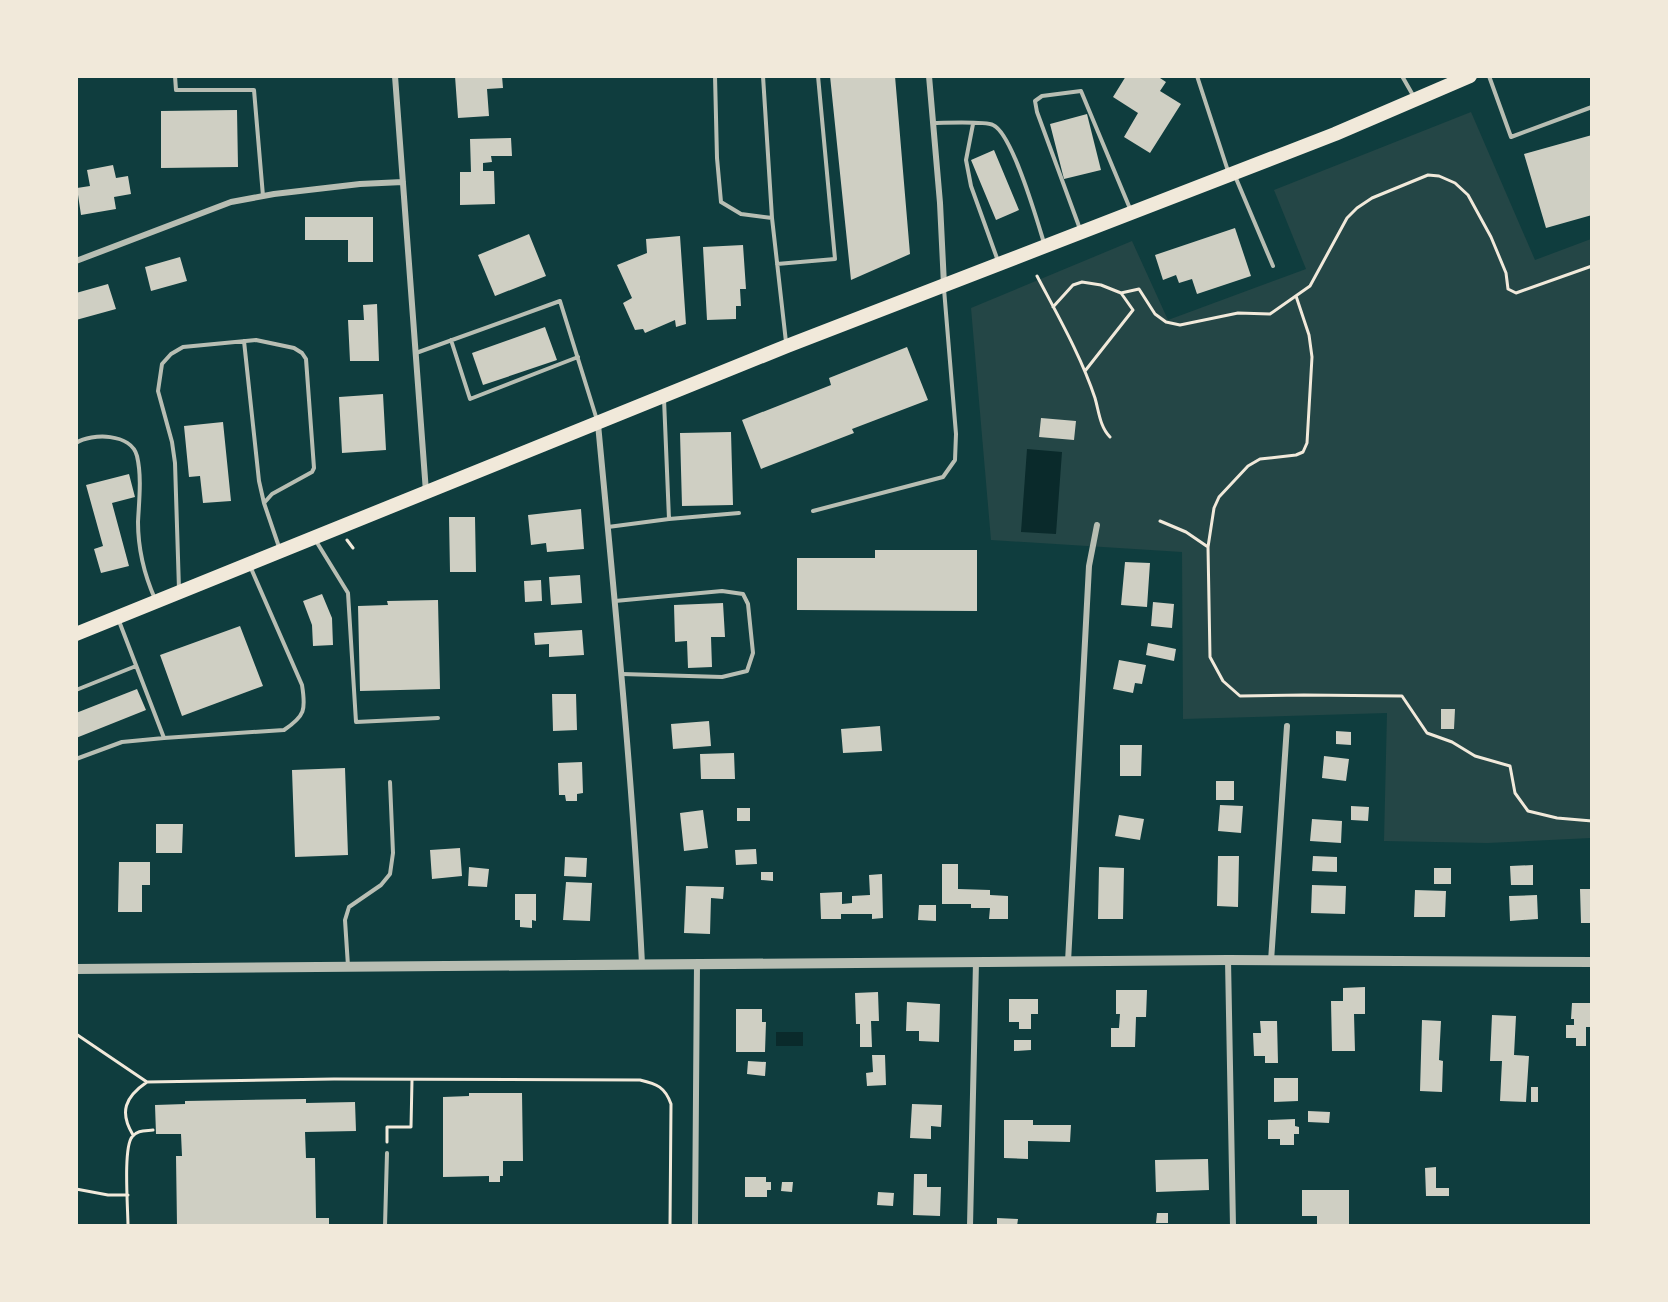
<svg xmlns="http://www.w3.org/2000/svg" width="1668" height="1302" viewBox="0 0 1668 1302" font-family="'PT Sans',sans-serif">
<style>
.green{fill:#244646}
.water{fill:#0a2a2b}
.building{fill:#cfcfc3}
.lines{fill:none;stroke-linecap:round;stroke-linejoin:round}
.path{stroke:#f1e9da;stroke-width:3}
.service{stroke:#b8beb3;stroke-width:4}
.minor{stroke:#b8beb3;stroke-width:6}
.tertiary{stroke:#b8beb3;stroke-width:10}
.primary{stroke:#f1e9da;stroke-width:14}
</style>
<rect width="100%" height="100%" fill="#0f3d3e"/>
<path class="green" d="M1471,112L1535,260L1591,239V838L1487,843L1384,841L1387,713L1183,719L1182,552L991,540L971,308L1132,241L1168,320L1306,269L1274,190Z"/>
<path class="water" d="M1027,449L1062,452L1056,534L1021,532Z
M776,1032H803V1046H776Z"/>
<path class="building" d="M455,76H502L503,88L487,89L489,116L458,118Z
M830,76H895L910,254L851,280Z
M1126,76H1157L1166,82L1160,91L1181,104L1150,153L1124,137L1138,113L1113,97Z
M237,110L238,167L161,168V111Z
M1087,114L1101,170L1064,179L1050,124Z
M1592,135V215L1546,228L1524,154Z
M511,138L512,156H491L492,162L483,163V171H494L495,204L460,205V172H471L470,139Z
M994,150L1019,210L996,220L971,160Z
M113,165L116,178L128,176L131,194L114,197L116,209L81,215L77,188L90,186L87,170Z
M305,217H373V262H348V240H305Z
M1235,228L1251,276L1197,294L1192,279L1179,283L1176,275L1163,280L1155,255Z
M529,234L546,276L495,296L478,255Z
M680,236L686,324L676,327L675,320L645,333L643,329L635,330L623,303L632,298L617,265L647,253L646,239Z
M743,245L746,289H740L741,306H736V319L707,320L703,247Z
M180,257L187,281L151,291L145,267Z
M108,284L116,309L76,320V293Z
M377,304L379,361H350L348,320H364L363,305Z
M545,327L557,360L483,385L472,353Z
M907,347L928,400L852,429L854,433L761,469L742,420L831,385L829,378Z
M383,394L386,450L342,453L339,397Z
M1041,418L1076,421L1074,440L1039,437Z
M223,422L231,501L203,503L200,476L189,477L184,426Z
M731,432L733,505L682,506L680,433Z
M129,474L135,497L112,503L129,566L101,573L94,549L103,546L86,485Z
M581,509L584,549L547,552L546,543L531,545L528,515Z
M449,517H475L476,572H450Z
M875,550H977V611L797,610V558H875Z
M1125,562L1150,563L1147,607L1121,605Z
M580,575L582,603L551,605L549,577Z
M541,580L542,601L525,602L524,581Z
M322,594L332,618L333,645L313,646L312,625L303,601Z
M438,600L440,689L360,691L358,606L388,605L387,601Z
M1153,602L1174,604L1172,628L1151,626Z
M723,603L725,637H711L712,667L688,668L687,641L675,642L674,605Z
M240,626L263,686L182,716L160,655Z
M582,630L584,655L549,657V644L535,645L534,633Z
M1148,643L1176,649L1174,661L1146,655Z
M1119,660L1146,665L1142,684L1135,683L1133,693L1113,689Z
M137,689L146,710L76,738V713Z
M552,694H576L577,730L553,731Z
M1441,709H1455L1454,729H1441Z
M709,721L711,746L673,749L671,724Z
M880,726L882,751L843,753L841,729Z
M1336,731L1351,732V745L1336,744Z
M1120,745H1142L1141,776H1120Z
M734,753L735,779H701L700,754Z
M1324,756L1349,759L1346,781L1322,778Z
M582,762L583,793L577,794V801H566L565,795H559L558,763Z
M345,768L348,855L295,857L292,770Z
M1216,781H1234V800H1216Z
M1220,805L1243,806L1241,833L1218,831Z
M1351,806L1369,807L1368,821L1351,820Z
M737,808H750V821H737Z
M703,810L708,848L684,851L680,813Z
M1119,815L1144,819L1140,840L1115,836Z
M1312,819L1342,821L1341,843L1310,841Z
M156,824H183L182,853H156Z
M460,848L462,876L432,879L430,850Z
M756,849L757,864L736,865L735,850Z
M1218,856H1239L1238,907L1217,906Z
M1313,856L1337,857V872L1312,871Z
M565,857L587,858L586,877L564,876Z
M119,862H150V885H142V912H118Z
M942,864H958V889L990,890V895L1008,896V919H989L990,908H971V904H942Z
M1533,865V885H1511L1510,866Z
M469,867L489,869L487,887L468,886Z
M1099,867L1124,868L1123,919H1098Z
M1434,868H1451V884H1434Z
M761,872H773V881L761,880Z
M882,874L883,918L872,919V914H841V919H821L820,893L842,892V904L852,903V896L870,895L869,875Z
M566,882L592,883L590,921L563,920Z
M1312,885L1346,886L1345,914L1311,913Z
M686,886L724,887L723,899L711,898L710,934L684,933Z
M1580,889H1592V923H1581Z
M1415,890L1446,891L1445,917H1414Z
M515,894H536V921L532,920V928L520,927V920H515Z
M1537,895L1538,919L1510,921L1509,896Z
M919,905H936V921L918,920Z
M1365,987V1014H1354L1355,1051H1332L1331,1001H1343V988Z
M1116,990H1147L1146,1017H1136L1135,1047H1111V1028H1119L1120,1014H1116Z
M878,992L879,1021H871L872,1047H860V1024H856L855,993Z
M1009,999H1038V1014H1031V1029H1019V1022H1009Z
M907,1002L940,1004L939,1042L919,1041V1031H906Z
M1572,1003H1592V1027H1586V1046H1576V1038H1566V1025H1574V1019H1571Z
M736,1009H762V1022H766L765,1052H736Z
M1492,1015L1516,1016L1514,1055L1529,1056L1526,1102L1500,1101L1502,1061H1490Z
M1422,1020L1441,1021L1439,1060L1443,1061L1442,1092L1420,1091Z
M1260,1021H1277L1278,1063H1265V1056H1254L1253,1033H1261Z
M1014,1040H1031V1050L1014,1051Z
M872,1055H885L886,1085L867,1086L866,1073L873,1072Z
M748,1061L766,1062L765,1076L747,1074Z
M1274,1078H1298V1101L1274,1102Z
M1531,1087H1538V1102H1531Z
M469,1093H522L523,1161H503V1176H500V1182H489V1176L443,1177V1097L469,1096Z
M306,1099V1103L355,1102L356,1131L305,1132L306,1158H315L316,1218H329V1226H177L176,1156H182L181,1134H156L155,1105L185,1104V1101Z
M912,1104L942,1105L941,1127L931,1126V1139L910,1138Z
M1308,1111L1330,1112L1329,1123L1308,1122Z
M1295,1119V1126L1299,1127V1134H1294V1145H1280V1139H1268V1120Z
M1004,1120H1033V1125H1071L1070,1142L1028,1141V1159L1004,1158Z
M1208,1159L1209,1190L1156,1192L1155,1160Z
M1436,1167V1188H1449V1196H1426L1425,1168Z
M914,1174H927V1187H941L940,1216L913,1215Z
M745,1177H766V1182H771V1190H767V1197H745Z
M782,1182H793L792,1192L781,1191Z
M1302,1190H1349V1226H1317V1216H1302Z
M878,1192L894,1193L893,1206L877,1205Z
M1157,1213H1168V1223H1156Z
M997,1218L1018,1219L1017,1226H997Z"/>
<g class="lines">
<path class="path" d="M1037,276C1058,316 1081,356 1095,398C1099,412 1100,427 1110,437
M1121,293L1139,289L1155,314L1166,322L1180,325L1238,313L1270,314L1310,286L1347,218L1357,208L1372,198L1428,175L1439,176L1455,183L1468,195L1491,237L1506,273L1508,289L1516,293L1592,266
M1296,296L1309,335L1312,357L1307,443L1303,452L1296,455L1260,459L1248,466L1219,497L1214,508L1208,547L1210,657L1223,681L1240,696L1304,695L1402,696L1427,733L1452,742L1475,756L1510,766L1515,793L1528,811L1557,818L1592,821
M1053,307L1073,285L1082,282L1101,285L1121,293L1133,310L1085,371
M1160,521L1186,532L1208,547
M347,540L353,548
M76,1034L147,1082
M133,1135C119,1112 125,1097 147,1082L334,1079L640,1080C657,1084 665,1087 671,1104L670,1226
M387,1142V1127H411L412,1080
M76,1189L108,1195H128
M128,1226C128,1209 123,1148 132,1137C137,1130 145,1131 153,1130"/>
<path class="service" d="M175,76L176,90H254L263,196
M715,76L717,158L721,202L741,214L772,218L786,342
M763,76L772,218
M1197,76L1228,171
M1402,76L1414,97
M1489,76L1511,137L1592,107
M933,123C945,123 985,121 993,125C1012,133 1037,220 1044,243
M973,124L966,160L971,186L998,261
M1235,176L1273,266
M1080,229L1037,112L1035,101L1042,96L1081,91L1131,211
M777,264L835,259L818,76
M451,340L470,399L578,357
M244,341L259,481L264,503
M416,353L560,301L597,420
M76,443C92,433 131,433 137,456C142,477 139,501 138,522C138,549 144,574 155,599
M813,511L943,477L955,460L956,434L944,289
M669,519L739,513
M608,527L669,519L664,399
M316,541L348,593L356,722L438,718
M179,589L175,463L172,442L158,391L162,364L171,354L183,347L256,340L294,348L302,353L306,359L314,468L312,472L272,494L264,503L279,547
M615,601L722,591L743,594L748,604L753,653L747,671L722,677L622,674
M76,690L136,666
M164,738L284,730C305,716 306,710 302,685L250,566
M76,759L122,742L164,738L119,621
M348,966L345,920L349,907L381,885L390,874L393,853L390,782
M385,1226L387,1153"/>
<path class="minor" d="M395,76L426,492
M929,76L940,203L944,285
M76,261L231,202L274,194L360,184L403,182
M598,424C615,604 633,783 642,964
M1228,960L1233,1226
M1271,961L1287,726
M1068,962L1089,566L1097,525
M695,1226L697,964
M970,1226L976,962"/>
<path class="tertiary" d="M76,969L1228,960L1592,962"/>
<path class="primary" d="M76,634L787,346L1335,134L1470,76"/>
</g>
<rect width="1668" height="1302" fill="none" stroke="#f1e9da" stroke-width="156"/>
</svg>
